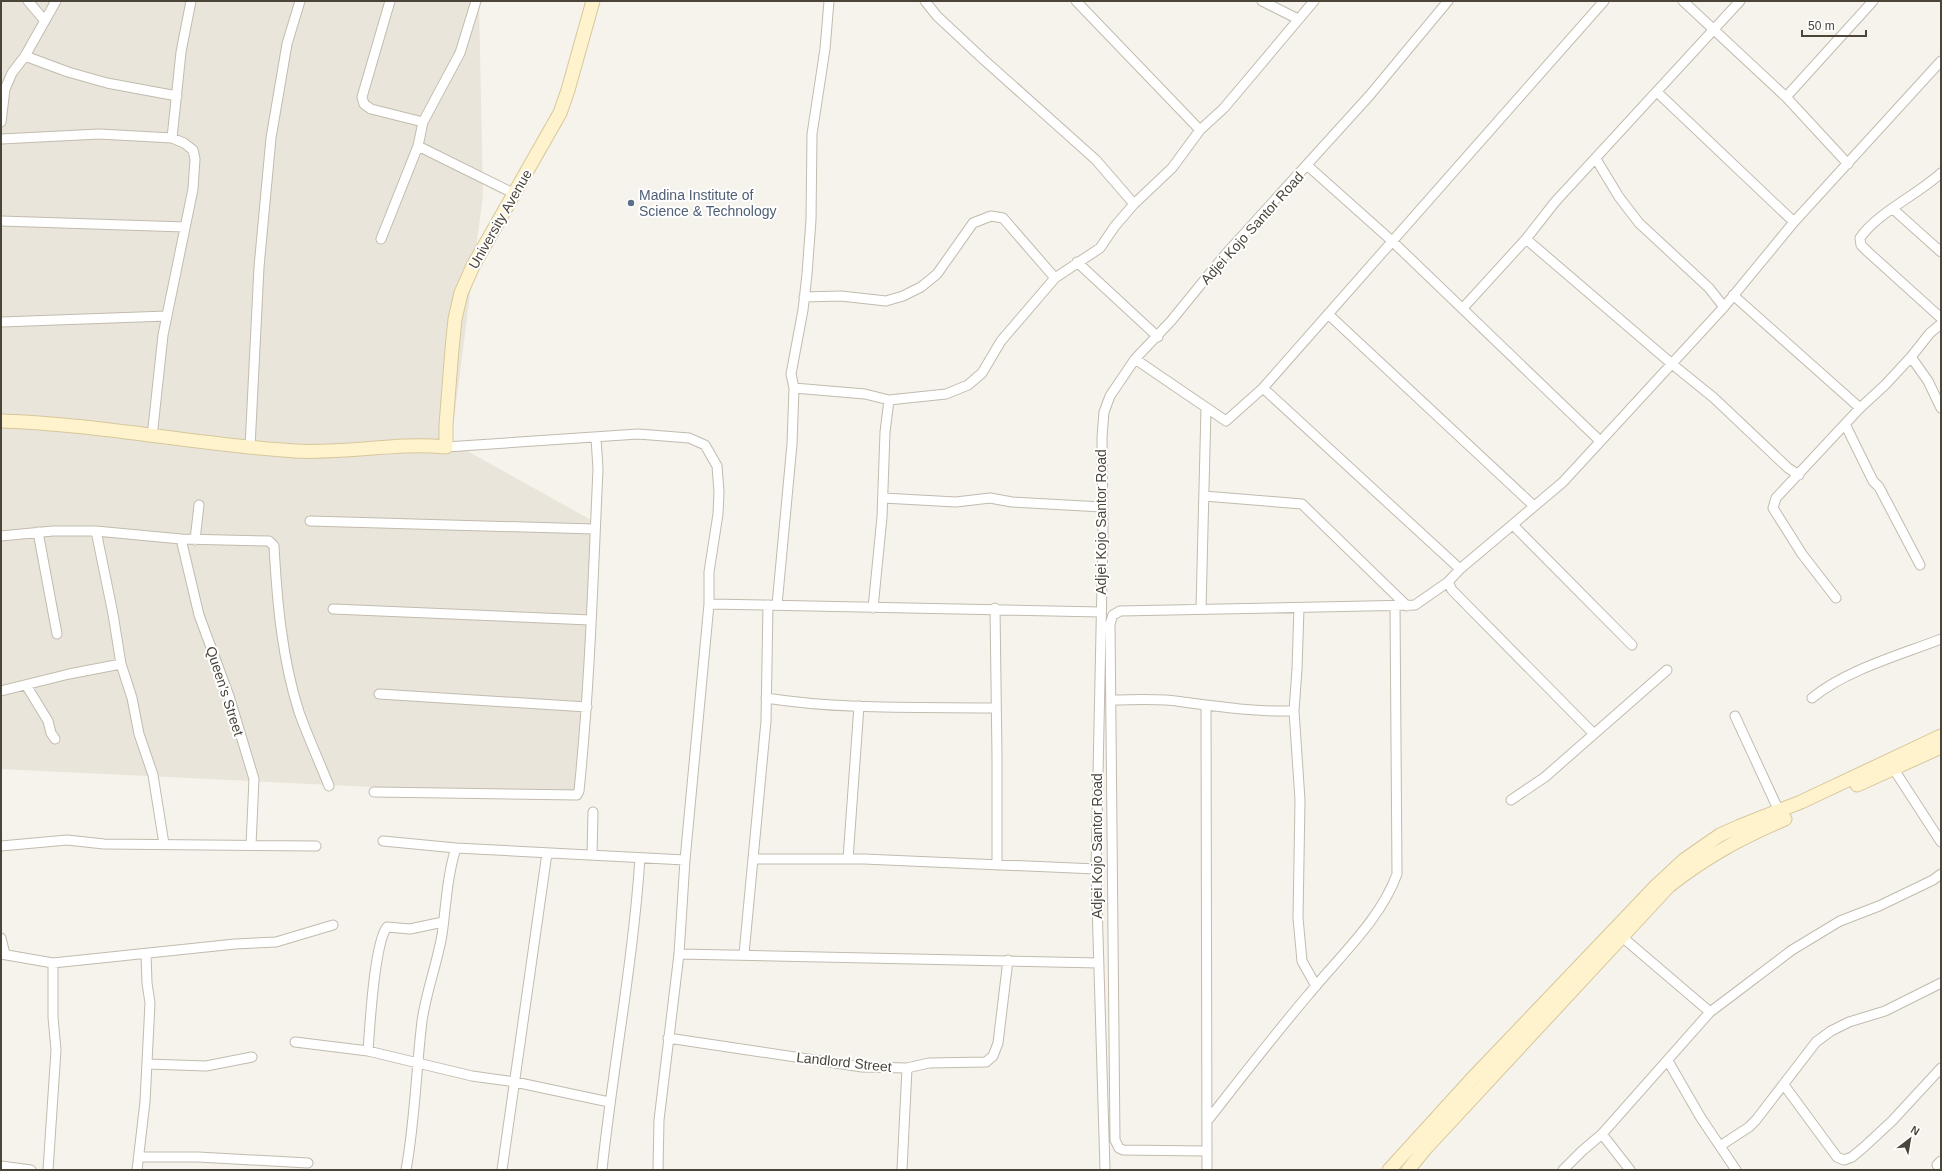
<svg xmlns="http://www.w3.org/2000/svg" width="1942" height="1171" viewBox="0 0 1942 1171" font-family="Arial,sans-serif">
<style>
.residential{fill:#eae5da}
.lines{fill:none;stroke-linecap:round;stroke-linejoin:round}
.street-casing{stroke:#c2bbae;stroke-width:11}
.secondary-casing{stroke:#d6c79b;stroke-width:15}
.street{stroke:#fff;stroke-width:9}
.secondary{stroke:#fff3cd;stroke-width:13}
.service-dot{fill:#5c6f8a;stroke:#fff;stroke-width:1.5}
.labels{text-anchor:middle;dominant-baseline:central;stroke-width:4;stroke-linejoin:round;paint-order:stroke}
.service-label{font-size:14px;fill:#4e5e75;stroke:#fff;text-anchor:start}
.street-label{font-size:14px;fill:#4b4439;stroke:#fff}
</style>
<rect width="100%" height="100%" fill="#f6f3ec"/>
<path class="residential" d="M1,1H479L483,195L451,442L593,521L579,797L1,769Z"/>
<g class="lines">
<g class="street-casing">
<path id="street" d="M28,1L45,21
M390,1L362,97L364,104L371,109L423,122
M925,1L937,16L983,59L1096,160L1134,204
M1076,1L1200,130
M1262,1L1298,19
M1683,1L1786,97L1848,164
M25,56L68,72L107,83L177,96
M1657,92L1794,222
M1786,97L1873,1
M1,122L5,89L12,73L25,56L56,1
M172,138L181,52L191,1
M1,139L99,134L172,138L184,143L193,150L195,159L193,189L163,335L152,437
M418,146L515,194
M1596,159L1619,197L1639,223L1709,288L1724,307
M1308,166L1392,241L1600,441
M1941,173C1917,195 1877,213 1860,238L1861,245L1868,252L1941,318
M1893,209L1941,252
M1,221L185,227
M381,239L418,146L423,122L460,53L476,1
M1526,239L1672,364L1714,398L1788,468L1799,475
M1077,262L1158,337
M1733,295L1860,408L1885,385L1911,357L1928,381L1941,408
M804,297L841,296L886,301L903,296L921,287L937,274L973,223L991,216L1003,218L1055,278
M1463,308L1526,239L1555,202L1740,1
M1328,314L1534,506
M1,322L167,316
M1911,357L1930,333L1941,324
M1135,359L1226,421L1263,388L1604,1
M794,388L865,394L889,400
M1263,388L1460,569
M1845,424L1873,481L1879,487L1920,565
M250,447L259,267L271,138L287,44L300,1
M446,447L638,434L689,438L705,445L717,466L719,492L718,514L709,572V604L685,860L679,954L659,1120L658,1170
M1204,496L1302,504L1407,606
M883,498L956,502L990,498L1012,502L1102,507
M310,521L594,529
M1513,525L1632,645
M96,531L113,614L121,664L132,698L139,734L153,775L164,844
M38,532L57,634
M1,536L53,531H96L181,539L269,541L274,546C277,601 282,659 299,712C308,737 319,761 329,786
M181,539L199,615L229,696L254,779L251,845
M195,540L199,505
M1448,582L1452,590L1594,734
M1836,598L1802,554L1773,508L1776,498L1860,408
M709,604L1101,612
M777,605L792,444L794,388L791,374L803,310L807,274L811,220L812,134L825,49L829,1
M873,608L882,517L885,432L889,400L946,394L968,385L982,373L1001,341L1055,278L1100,248L1115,226L1134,204L1172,168L1200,130L1224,108L1314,1
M995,608L997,757V865
M1299,608L1297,669L1294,711L1300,800L1298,918L1302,961L1316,986
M333,609L590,620
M1201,609L1206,408
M26,685L48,721L51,733L55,739
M1,691L69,674L121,664
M379,694L587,707
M766,698C842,710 919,707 996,708
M1812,698C1846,670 1900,655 1941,639
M1112,700C1135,700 1160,698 1183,702C1220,707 1256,712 1294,711
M1206,706L1207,1170
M1735,716L1779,811
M1893,768L1941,842
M374,792L577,795L579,791C590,684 593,577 598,469L596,438
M1511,800L1545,777L1667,670
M383,841L456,848L685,860
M1,846L67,840L104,844L316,846
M592,855L593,812
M753,859H864L1096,869
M848,859L859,706
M1621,936L1710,1012
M1,938L5,954
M1,954L53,963L235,944L276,942L333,925
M679,954L1099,963
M744,954L766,721L768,605
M668,1038L862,1067L907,1068L929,1063L986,1062L993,1056L998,1043L1008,960
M295,1042L368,1051L472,1076L515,1082L609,1102
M368,1051C370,1025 374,944 387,927L410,929L443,922
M1668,1061L1701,1118L1736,1170
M147,1064L206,1066L252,1057
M1784,1085L1837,1157L1844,1160L1852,1157L1864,1147L1892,1121L1941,1068
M1208,1120C1241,1078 1274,1035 1309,994C1339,957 1381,919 1397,874L1395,606
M1602,1134L1630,1170
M1720,1146L1749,1127L1756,1120L1816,1042L1831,1031L1849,1022L1885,1011L1941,983
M1206,1151L1123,1150L1119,1148L1115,1140L1110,624L1113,615L1120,611L1415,605L1448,582L1460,569L1563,482L1724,307L1794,222L1941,61
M139,1157H198L308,1163
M1937,1165L1941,1161
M1,1166L31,1170
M48,1170L56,1050L53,1017V963
M137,1170L145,1102L150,1003L147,983L146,954
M406,1170C415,1121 416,1071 422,1021C426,992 437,964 442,935C446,906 447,876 456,848
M502,1170L547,853
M602,1170C613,1066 633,963 640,858
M902,1170L907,1068
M1105,1170L1096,869L1103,536L1102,437L1104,412L1110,396L1135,359L1171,321L1224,256L1370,95L1448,1
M1563,1170L1582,1151L1602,1134L1710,1012L1734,994L1792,950L1840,921L1879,906L1933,880L1941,874"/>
</g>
<g class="secondary-casing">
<path id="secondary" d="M1,421C100,424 197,445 295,451C347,454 395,442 446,447V425L452,349L455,319L461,293L473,266L560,113L568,90L593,1
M1857,785L1941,747
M1389,1170L1470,1081L1656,886L1684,860L1720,835L1740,826L1801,802L1941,736
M1408,1170L1425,1149L1669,886C1707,856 1741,838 1785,819"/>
</g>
<use href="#street" class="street"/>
<use href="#secondary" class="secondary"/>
</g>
<circle class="service-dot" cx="631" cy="203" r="4"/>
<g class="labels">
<g class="service-label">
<text x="639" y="195">Madina Institute of<tspan x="639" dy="16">Science &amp; Technology</tspan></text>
</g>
<g class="street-label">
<text transform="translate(500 219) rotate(-60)">University Avenue</text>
<text transform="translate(1252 228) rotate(-48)">Adjei Kojo Santor Road</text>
<text transform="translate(1101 522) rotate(-90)">Adjei Kojo Santor Road</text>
<text transform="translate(225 691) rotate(72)">Queen’s Street</text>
<text transform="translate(1097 846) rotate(-90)">Adjei Kojo Santor Road</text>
<text transform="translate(844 1062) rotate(6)">Landlord Street</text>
</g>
</g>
<rect width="1942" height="1171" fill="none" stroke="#4b4439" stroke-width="4"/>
<g transform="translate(1910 1139) rotate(31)" stroke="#ffffff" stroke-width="3" paint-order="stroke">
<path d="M0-3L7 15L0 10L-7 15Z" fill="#4b4439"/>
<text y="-6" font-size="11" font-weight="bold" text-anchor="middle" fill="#4b4439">N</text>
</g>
<path d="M1802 30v6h64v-6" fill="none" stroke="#4b4439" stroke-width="2"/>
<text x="1808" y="30" font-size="12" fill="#4b4439" stroke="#ffffff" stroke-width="3" paint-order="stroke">50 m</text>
</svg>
